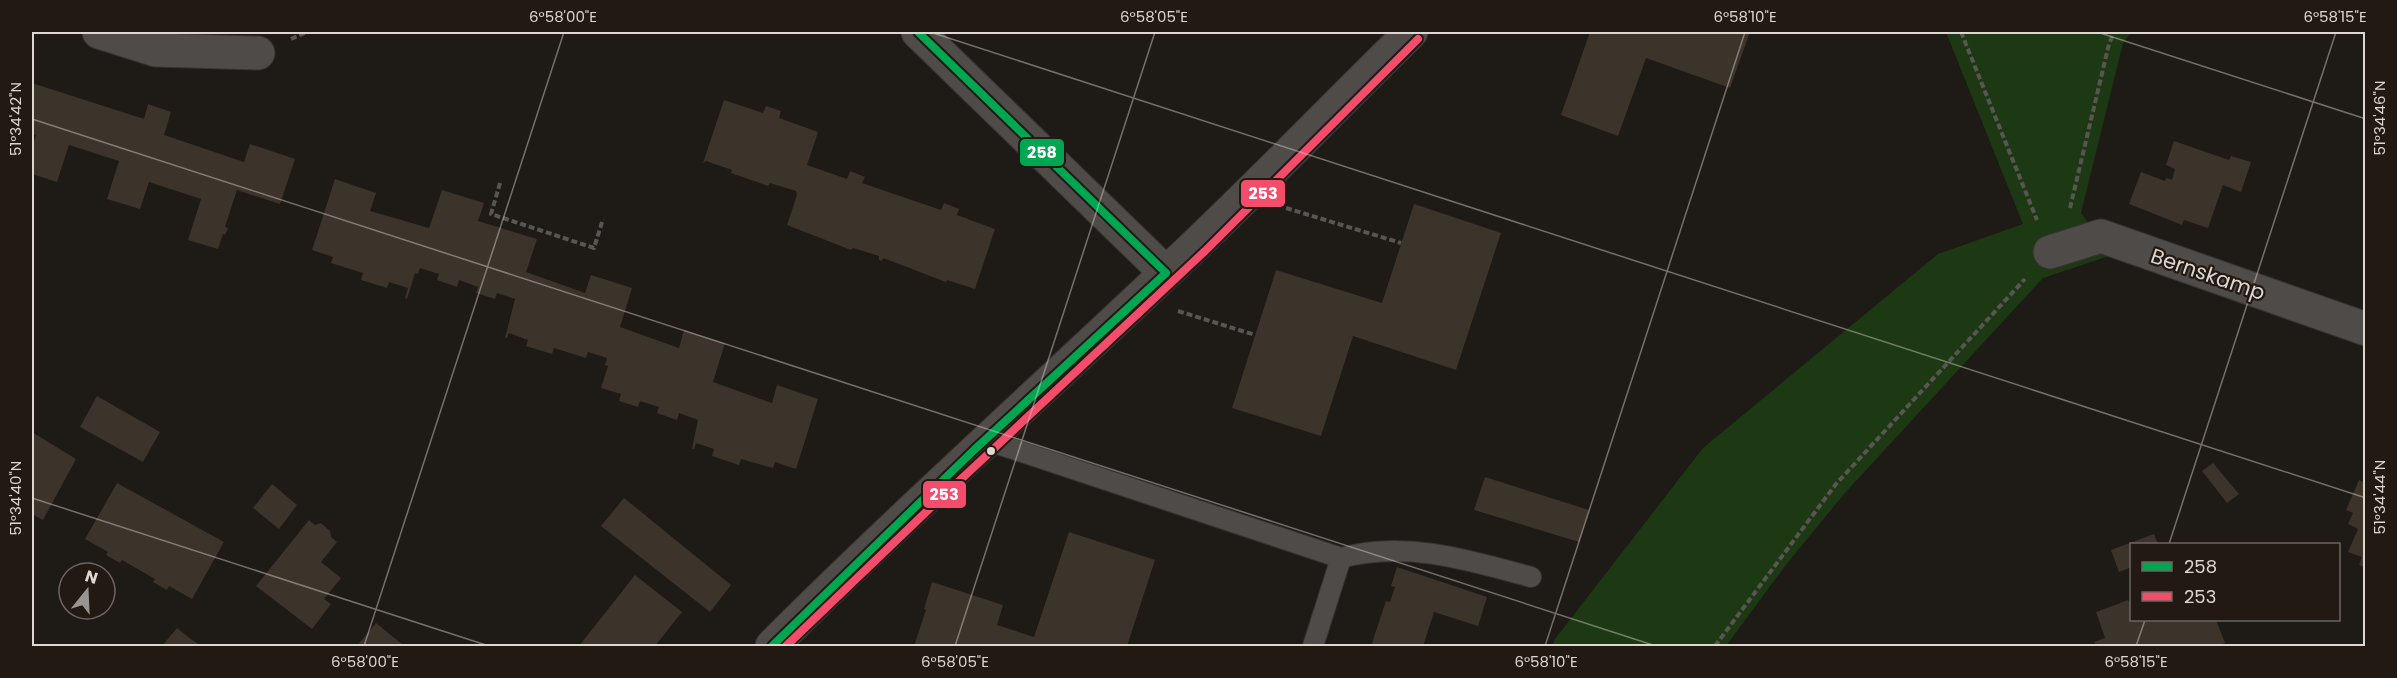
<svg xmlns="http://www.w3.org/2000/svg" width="2397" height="678" viewBox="0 0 2397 678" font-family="Poppins,sans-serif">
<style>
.green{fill:#1c3913}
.building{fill:#3c332b}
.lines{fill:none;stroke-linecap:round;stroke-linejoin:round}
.lane-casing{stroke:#373330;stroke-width:22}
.street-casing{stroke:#373330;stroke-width:35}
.path{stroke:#595552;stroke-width:4;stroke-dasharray:6 3;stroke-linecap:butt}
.lane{stroke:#4f4b49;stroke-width:20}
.street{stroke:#4f4b49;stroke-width:33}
.bus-1-casing{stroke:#221913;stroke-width:12}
.bus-2-casing{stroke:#221913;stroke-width:12}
.bus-1{stroke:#00a651;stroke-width:8}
.bus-2{stroke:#f44d6c;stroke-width:8}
.ticks{fill:none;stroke:#ddd6d1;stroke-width:1.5;stroke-opacity:0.45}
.bus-dot{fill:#ddd6d1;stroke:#221913;stroke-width:2}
.labels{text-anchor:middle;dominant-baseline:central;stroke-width:4.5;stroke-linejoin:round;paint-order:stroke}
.street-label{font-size:21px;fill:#ddd6d1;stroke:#221913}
.line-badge{stroke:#221913;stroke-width:2}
.badge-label{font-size:16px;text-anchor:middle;font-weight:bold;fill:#fff}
.neatline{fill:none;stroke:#ddd6d1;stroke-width:2}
.ticks-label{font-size:15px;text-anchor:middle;fill:#ddd6d1}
</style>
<rect width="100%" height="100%" fill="#1e1a16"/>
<path class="green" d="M1946,32H2131L2123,43L2081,213L2112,255L2043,278L1844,494L1785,566L1726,646H1552L1555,639L1703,448L1938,254L2023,224Z"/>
<path class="building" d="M1590,32H1750L1730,88L1646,58L1618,136L1561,115Z
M32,83L144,119L148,104L171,112L164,135L244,162L250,144L295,159L280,204L237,190L225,227L228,228L225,235L223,234L218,249L188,240L201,199L149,182L140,209L107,199L119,161L69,145L57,182L32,174V148L36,135L32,133Z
M724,100L763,113L766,106L781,111L779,118L818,132L807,165L847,179L850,171L865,177L862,183L941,210L944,203L959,209L957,215L995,229L975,289L947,280L946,282L883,258L882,261L879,260V256L853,248L851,250L787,225L797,195L796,191L770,183L768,186L731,173L732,170L706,161L703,163Z
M2174,141L2229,160L2231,156L2251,162L2241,192L2223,185L2208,228L2184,220L2182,225L2129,204L2141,172L2165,181L2166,178L2172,180L2175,169L2166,165Z
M335,179L376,193L370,211L429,228L442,190L484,203L478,221L537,239L526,272L585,293L591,275L632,288L620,327L679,348L684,330L725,343L713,382L772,403L777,385L818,399L796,469L775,462L773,468L741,459L739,465L712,456L714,449L696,443L694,449H692L698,420L679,413L677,420L657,413L659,407L640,401L638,407L619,401L621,394L601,388L608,366L605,365L607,358L588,352L586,358L554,348L552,354L526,346L528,340L509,333L507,338H505L515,299L497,293L495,299L476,293L478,287L459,280L457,287L437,280L439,274L420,268L418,274L415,273L407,299L405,298L408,288L389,282L387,288L361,280L363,273L331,263L333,257L312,250Z
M1414,204L1501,233L1456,370L1353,336L1321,436L1232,408L1276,270L1382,303Z
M97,396L160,432L143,462L80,427Z
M32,432L76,459L43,520L32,514Z
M2213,463L2239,494L2227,503L2202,471Z
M1485,477L1589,510L1579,542L1474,510Z
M2359,480L2366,483V568L2359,565L2362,557L2348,552L2358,529L2348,524L2353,513L2346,510Z
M117,483L224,542L192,599L169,586L167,590L153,582L155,579L122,560L120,563L106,555L108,552L85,539Z
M272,484L297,505L279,529L253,508Z
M624,498L731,585L710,612L601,526Z
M309,520L315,525L321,523L330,531L331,537L337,542L321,562L341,578L324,599L331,604L312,629L256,586Z
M1069,532L1155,560L1127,646H914L926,610L924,609L932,582L1003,605L997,625L1034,637Z
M2154,534L2158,544H2132V567L2119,572L2111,550Z
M1397,567L1487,597L1478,626L1434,612L1423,646H1371L1386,601L1390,602L1395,587L1391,586Z
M635,575L682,612L655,646H579Z
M2128,600L2132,605V620H2216L2225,643L2217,646H2096L2094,642L2105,638L2096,612Z
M376,623L403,645L401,646H357Z
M177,628L192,640L202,646H162Z"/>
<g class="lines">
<g class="lane-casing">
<path id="lane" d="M986,440L1341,558L1313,646
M1341,558C1405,540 1469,560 1531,577"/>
</g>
<g class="street-casing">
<path id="street" d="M99,32L156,50L258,53
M918,32L1166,273
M2050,252L2101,236L2366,329
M772,646C900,518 1035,397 1166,273C1250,195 1329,112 1411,32"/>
</g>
<path class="path" d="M1961,32L2037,220
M291,39L307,32
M500,183L491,214L594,248L603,219
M1286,208L1401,243
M2070,208L2109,44L2114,32
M1178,311L1255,335
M1715,646L1836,484L2025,279"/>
<use href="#lane" class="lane"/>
<use href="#street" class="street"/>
<g class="bus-1-casing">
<path id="bus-1" d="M918,32L1166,273
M772,646L974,450L1166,273"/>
</g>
<g class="bus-2-casing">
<path id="bus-2" d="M786,646L926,512L1205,251L1418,39"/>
</g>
<use href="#bus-1" class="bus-1"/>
<use href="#bus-2" class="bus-2"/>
</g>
<path class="ticks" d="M930,32L2366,498M2097,32L2366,119M32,119L1656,646M32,498L489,646M2169,544L2336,32M364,646L564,32M955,646L1155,32M1545,646L1745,32M2136,646L2145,620"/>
<circle class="bus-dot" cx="991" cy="451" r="5"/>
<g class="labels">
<g class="street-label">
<text transform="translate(2208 274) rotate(19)">Bernskamp</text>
</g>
</g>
<g class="line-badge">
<rect x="1019" y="138" width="46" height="29" rx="6" fill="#00a651"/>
<rect x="1240" y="179" width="46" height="29" rx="6" fill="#f44d6c"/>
<rect x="922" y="480" width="45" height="29" rx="6" fill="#f44d6c"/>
</g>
<g class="badge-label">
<text x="1042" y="158">258</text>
<text x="1263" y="199">253</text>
<text x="944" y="500">253</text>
</g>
<rect width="2397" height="678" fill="none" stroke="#221913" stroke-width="66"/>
<rect x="2130" y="543" width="210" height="78" fill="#221913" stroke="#6d655f" stroke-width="1.5"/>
<rect x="2142" y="562" width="30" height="9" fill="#00a651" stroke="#6d655f" stroke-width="1.5"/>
<text x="2184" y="573" font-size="18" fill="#ddd6d1">258</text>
<rect x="2142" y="592" width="30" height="9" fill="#f44d6c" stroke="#6d655f" stroke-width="1.5"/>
<text x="2184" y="603" font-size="18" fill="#ddd6d1">253</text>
<g transform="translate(87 591) rotate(18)"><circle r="28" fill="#221913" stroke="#6d655f" stroke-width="1.5"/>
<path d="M0-4.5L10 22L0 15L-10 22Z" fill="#9a9490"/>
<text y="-9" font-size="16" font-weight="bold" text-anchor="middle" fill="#ddd6d1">N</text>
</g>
<rect x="33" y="33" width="2331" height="612" class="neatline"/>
<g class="ticks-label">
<text x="563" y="22">6°58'00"E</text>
<text x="1154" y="22">6°58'05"E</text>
<text x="1745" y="22">6°58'10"E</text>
<text x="2335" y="22">6°58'15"E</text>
<text transform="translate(2380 118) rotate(-90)" y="5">51°34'46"N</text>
<text transform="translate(16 119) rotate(-90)" y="5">51°34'42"N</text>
<text transform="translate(2380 497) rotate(-90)" y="5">51°34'44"N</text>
<text transform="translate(16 498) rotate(-90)" y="5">51°34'40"N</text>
<text x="365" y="667">6°58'00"E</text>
<text x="955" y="667">6°58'05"E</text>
<text x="1546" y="667">6°58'10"E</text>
<text x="2136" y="667">6°58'15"E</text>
</g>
</svg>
